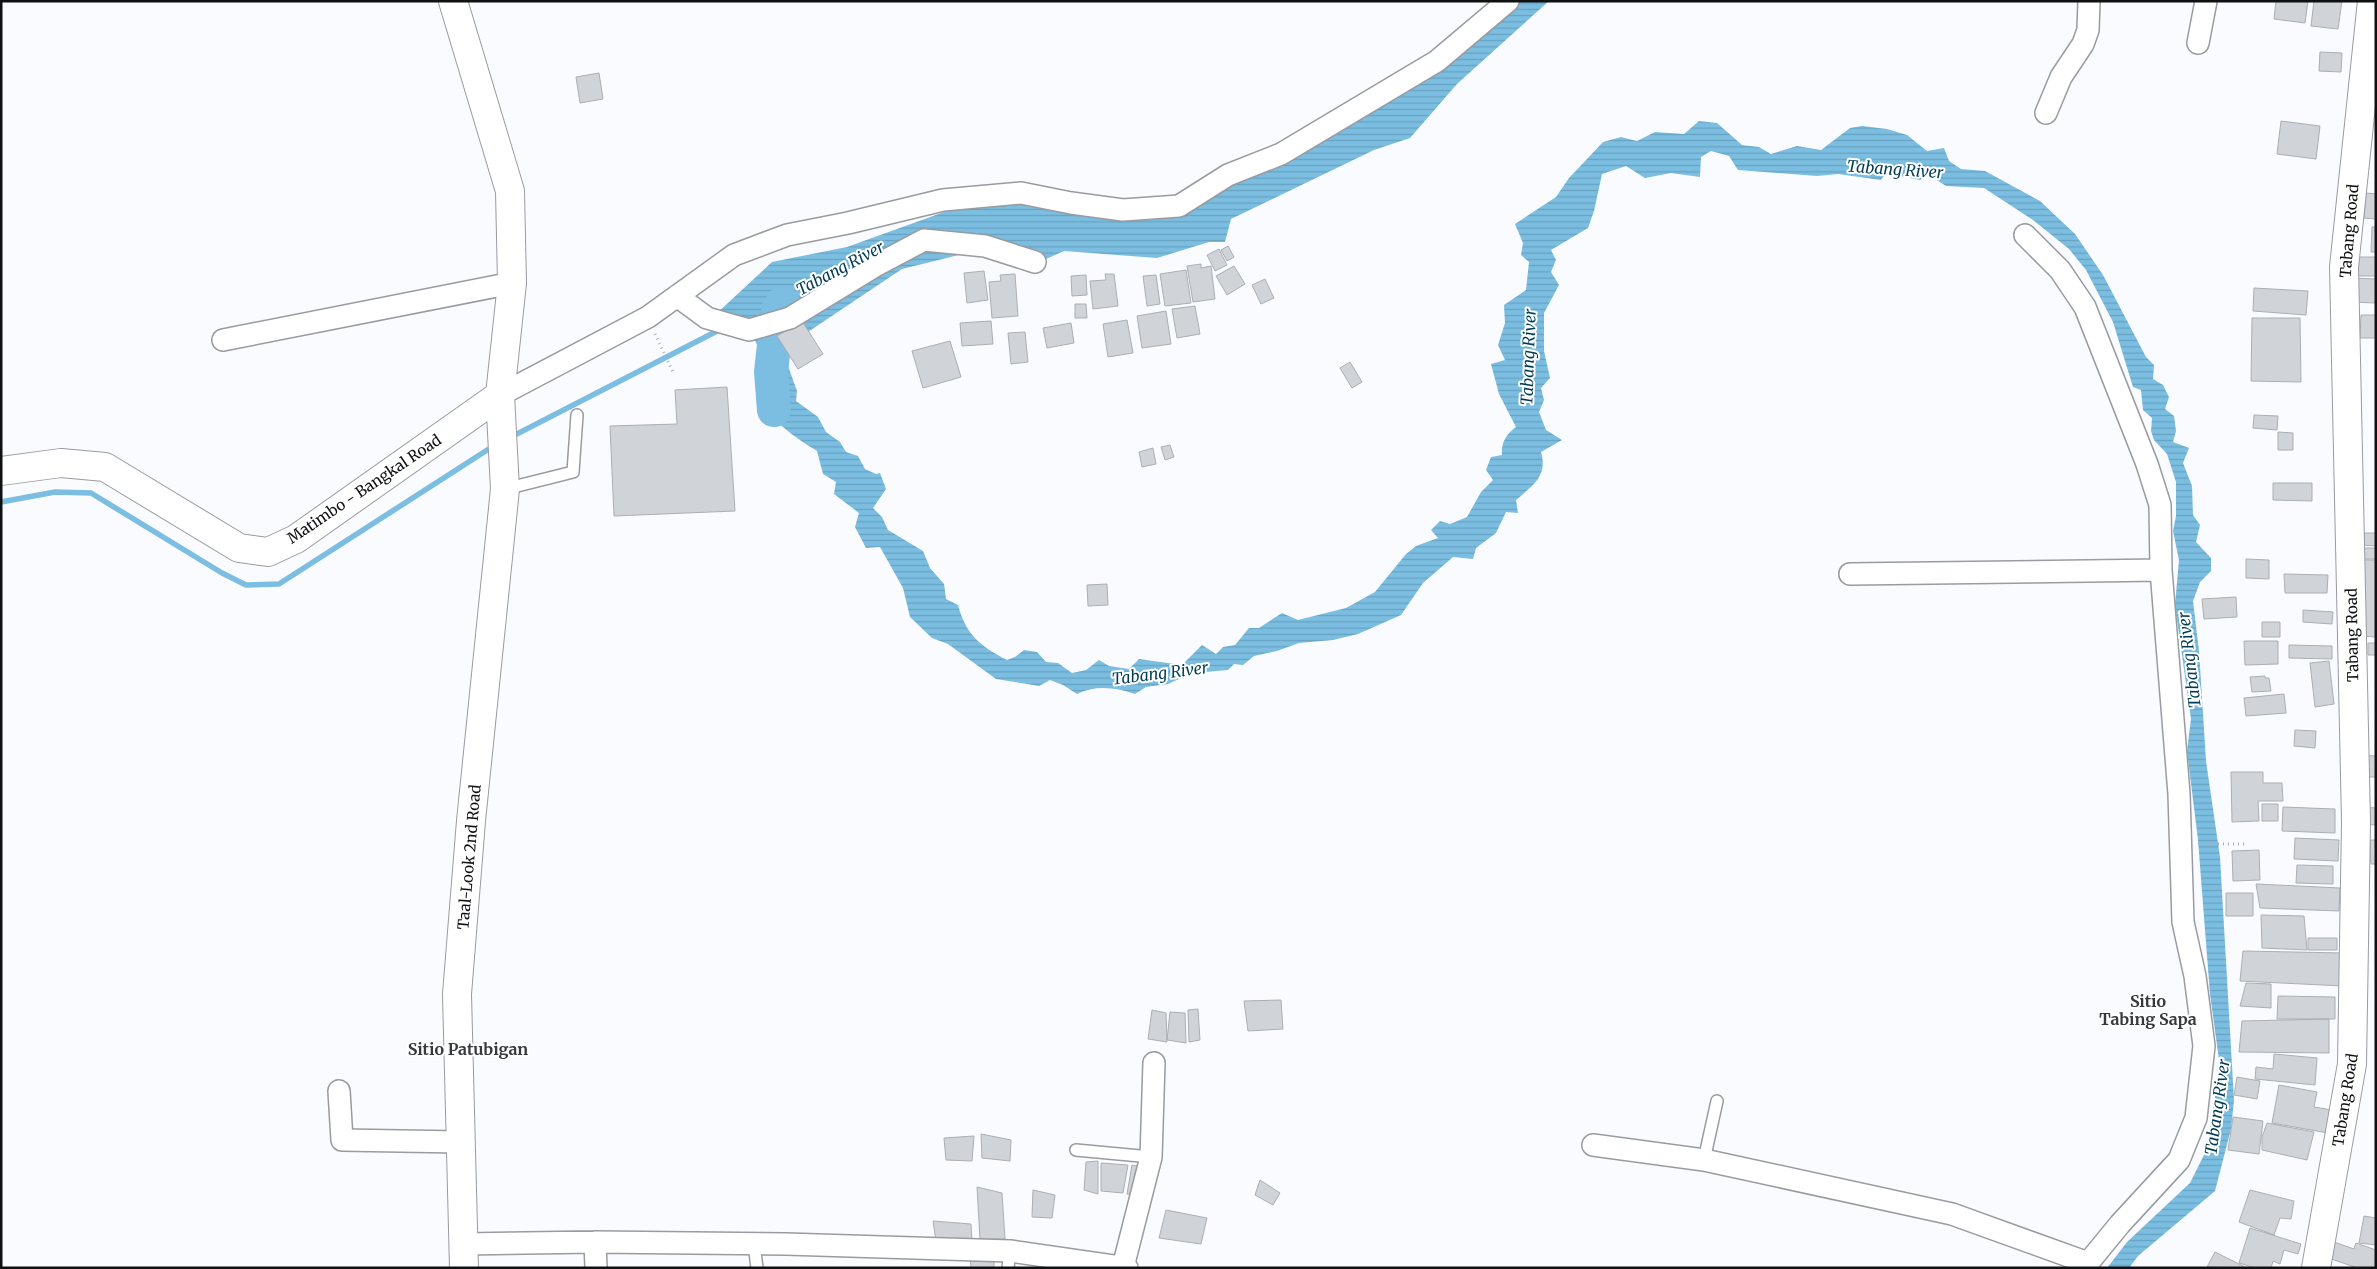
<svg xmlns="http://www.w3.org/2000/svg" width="2377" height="1269" viewBox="0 0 2377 1269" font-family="Merriweather,serif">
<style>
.water{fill:url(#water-rules)}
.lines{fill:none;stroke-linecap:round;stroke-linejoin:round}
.stream{stroke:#7bbee1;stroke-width:5.5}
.river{stroke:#7bbee1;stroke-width:34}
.building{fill:#d0d4d9;stroke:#abaeb3}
.lane-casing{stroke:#989ba0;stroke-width:14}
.street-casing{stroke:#989ba0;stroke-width:24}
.secondary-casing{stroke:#989ba0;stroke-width:30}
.path{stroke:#aaacaf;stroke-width:3;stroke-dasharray:1 4;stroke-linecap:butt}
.lane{stroke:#fff;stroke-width:11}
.street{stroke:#fff;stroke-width:21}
.secondary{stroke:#fff;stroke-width:28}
.labels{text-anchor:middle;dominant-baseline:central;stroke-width:4;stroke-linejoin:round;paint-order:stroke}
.street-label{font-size:15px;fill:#0f1012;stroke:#fff}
.water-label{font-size:16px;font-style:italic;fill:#003c54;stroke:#fff}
.neighbourhood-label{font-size:16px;font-weight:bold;fill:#36393d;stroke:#fff}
</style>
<defs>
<pattern id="water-rules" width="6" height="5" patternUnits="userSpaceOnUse" patternTransform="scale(1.25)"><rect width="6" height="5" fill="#7bbee1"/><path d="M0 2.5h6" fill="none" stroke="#69a2c0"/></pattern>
</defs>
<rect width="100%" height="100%" fill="#f9fbff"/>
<path class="water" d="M1514,1H1549L1457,84L1410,138L1374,150L1231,219L1225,242H1209L1157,258L1064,251L1046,259L1020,255L971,252L902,269L784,348L757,345L754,338L715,315L772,262L847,247L958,207L1028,201L1177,213Z
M1699,121L1717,123L1742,145L1759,147L1771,154L1797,146L1821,150L1850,128L1862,126L1887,129L1907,135L1927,151L1944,148L1949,161L1961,169L1985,171L2040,201L2075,234L2103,275L2146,357L2154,365L2153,379L2163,385L2169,397L2165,409L2174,416L2176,431L2173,442L2189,448L2183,463L2192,486L2193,515L2200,525L2196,542L2211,558V571L2200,582L2193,601L2199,651L2206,761L2220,857L2234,1100L2231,1129L2215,1191L2138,1256L2129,1268H2107L2127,1242L2190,1183L2206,1151L2220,1067L2210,994L2198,840L2187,751L2191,719L2175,605L2179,560L2173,531L2176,516V482L2167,454L2154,440L2151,431L2152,418L2143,410L2141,390L2133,387L2113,322L2086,270L2069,249L2033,220L1984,188L1946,186L1929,175L1920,180L1886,173L1881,180L1838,174L1817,176L1738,170L1729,156L1711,151L1701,157L1700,177L1671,173L1645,178L1626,166L1602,174L1594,211L1588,228L1551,250L1556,260L1551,272L1559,285L1544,313V351L1550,378L1541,388L1544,400L1539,412L1546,430L1562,440L1541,452C1548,476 1533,485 1516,500L1518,513L1506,512L1496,533L1476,548L1473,559L1453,557L1423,583L1401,615L1358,634L1333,640L1299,643L1277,651L1254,656L1243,665L1234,664L1228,670L1192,673L1168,684L1146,687L1135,694C1115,687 1095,685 1077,694L1063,685L1050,680L1039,686L996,679L948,644L932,638L910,617L903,588L880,547L866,548L855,527L859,513L834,494L836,482L823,474L817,451C800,441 755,411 756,388C757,379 761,371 765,363L788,366L797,391L796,401L818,417L826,432L840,442L846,452L858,456L865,469L876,474L880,473L886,489L873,508L882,517L888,530L923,551L930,568L944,584L946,599L958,605C966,635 980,646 1007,660L1015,657L1024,650L1037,652L1046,662L1058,663L1072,673L1086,670L1099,660L1109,666L1129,669L1139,659L1182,665L1202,645L1216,654L1223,647L1235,645L1249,628H1259L1282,613L1298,620L1346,608L1375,592L1406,554L1416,546L1438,538L1431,530L1440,521L1450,524L1467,517L1481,492L1493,480L1486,470L1491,457L1502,455C1501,443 1506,434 1516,427L1499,394L1491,364L1505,360L1498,345L1505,323L1504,305L1526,290L1529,262L1521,255L1523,243L1515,224L1556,197L1569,178L1603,142L1621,137L1637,141L1655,132L1684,134Z"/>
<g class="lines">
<path class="stream" d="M509,438L721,329
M1,502L55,492L91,493L222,573L246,585L279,584L495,445"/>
<path class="river" d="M774,410L771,372L778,310L783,303"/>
</g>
<path class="building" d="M2276,1H2308L2305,23L2274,19Z
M2314,1H2342L2338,29L2311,26Z
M2320,52L2342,53L2341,72L2319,71Z
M599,73L603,99L580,103L576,77Z
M2281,121L2320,126L2316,159L2277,154Z
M2366,193L2376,194V219L2364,218Z
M2372,227H2376V252H2371Z
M1228,246L1234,257L1227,261L1221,250Z
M1219,249L1227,265L1215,271L1207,255Z
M2354,257H2376V276H2353Z
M1201,264V268L1211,266L1215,299L1193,302L1187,266Z
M1234,266L1245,284L1227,295L1216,276Z
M1186,270L1191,303L1165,306L1160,274Z
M984,271L988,300L967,303L964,273Z
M1015,274L1018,316L992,318L989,282L1001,281L1000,275Z
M1105,274H1114L1118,306L1093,309L1090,281L1106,280Z
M1086,275L1087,295L1072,296L1071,276Z
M1156,275L1160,304L1147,306L1143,276Z
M2351,278L2376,279V303L2351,302Z
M1265,279L1274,298L1261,304L1252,285Z
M2254,288L2308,291L2306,315L2253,311Z
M1075,304H1086L1087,318H1075Z
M1195,306L1200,334L1177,338L1172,309Z
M1166,311L1171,344L1142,348L1137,316Z
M2361,315H2376V338H2360Z
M2252,318H2300L2301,382L2251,381Z
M1127,320L1133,353L1108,357L1103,324Z
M802,321L823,354L798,369L777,336Z
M991,321L993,344L962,346L960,323Z
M1071,323L1074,343L1047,348L1043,328Z
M1025,332L1028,362L1011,364L1008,333Z
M950,341L961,377L923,388L912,351Z
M1350,362L1362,382L1352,388L1340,368Z
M727,387L735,511L614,516L610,426L677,424L675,390Z
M2254,415L2278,416L2277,430L2253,428Z
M2278,432L2293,433V450H2278Z
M1170,445L1174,457L1165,460L1161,447Z
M1153,448L1156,464L1142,467L1139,452Z
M2273,483H2312V501L2273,500Z
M2362,533H2376V546L2362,545Z
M2359,548H2376V559H2359Z
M2246,559L2269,560V579L2246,578Z
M2361,560H2376V637L2359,636Z
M2284,574L2328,575L2327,593H2285Z
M1107,584L1108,605L1088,606L1087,585Z
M2236,597L2237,617L2204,619L2202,599Z
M2303,610L2333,612L2332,624L2303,622Z
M2262,622H2280V637H2262Z
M2244,641H2278V664L2245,665Z
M2368,643H2376V655H2368Z
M2289,645L2332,646V659L2289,658Z
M2329,661L2334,704L2315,707L2310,663Z
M2265,676V678H2269L2271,691L2252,692L2250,677Z
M2284,694L2286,713L2246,716L2244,698Z
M2295,730L2316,731L2315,748L2294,746Z
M2359,755L2376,756V777H2360Z
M2231,772H2263V783H2282L2283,801H2258L2259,821L2232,822Z
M2262,804H2278V821H2262Z
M2283,807L2335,809V833L2282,831Z
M2362,807L2376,808V825L2361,824Z
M2295,838L2339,840L2338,861L2294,859Z
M2370,840H2376V864H2371Z
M2259,850L2260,880L2233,881L2232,851Z
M2297,865L2333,866V884L2296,883Z
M2256,884L2340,888L2339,911L2260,908Z
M2226,893H2253V916H2226Z
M2261,915L2304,916L2307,950L2262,948Z
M2308,938H2337V950H2308Z
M2243,951L2344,953L2343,986L2240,981Z
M2246,983L2271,984V1008L2240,1006Z
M2278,996L2335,997V1019H2277Z
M1281,1000L1283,1029L1248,1031L1244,1001Z
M1198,1009L1200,1040L1189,1042L1188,1010Z
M1152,1010L1166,1013L1167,1042L1148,1039Z
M1170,1012L1185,1013L1186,1043L1167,1040Z
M2329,1019V1053L2239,1052L2242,1021Z
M2274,1054L2317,1058L2315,1085L2255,1079L2256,1067L2273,1069Z
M2237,1077L2260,1081L2257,1099L2234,1095Z
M2279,1085L2317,1092L2314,1107L2332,1110L2328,1133L2272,1123Z
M2233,1117L2263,1121L2259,1154L2228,1150Z
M2267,1123L2314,1132L2307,1160L2262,1150V1137Z
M981,1134L1011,1140L1010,1161L982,1158Z
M974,1136L972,1161L946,1160L944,1138Z
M1098,1161V1194L1084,1190L1086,1162Z
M1101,1163L1128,1165L1123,1193L1101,1191Z
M1132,1165L1142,1167L1137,1196L1127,1194Z
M1260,1180L1280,1193L1273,1205L1255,1195Z
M977,1187L1002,1193L1005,1239H980Z
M1033,1190L1055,1195L1052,1218L1032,1217Z
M2250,1190L2294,1201L2291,1219L2280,1218L2274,1235L2239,1222Z
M1166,1210L1207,1218L1201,1244L1159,1238Z
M2364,1216L2376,1218V1245L2359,1243Z
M933,1221L971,1224L972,1243L936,1241Z
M2250,1228L2301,1244L2298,1254L2284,1250L2280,1264L2273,1261L2271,1268H2255L2239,1263Z
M2334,1242L2354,1249L2356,1243L2376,1250L2375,1268H2357L2329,1258Z
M2215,1252L2245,1267L2244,1268L2207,1267Z
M970,1256L994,1261V1268H971Z"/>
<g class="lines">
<g class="lane-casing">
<path id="lane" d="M505,489L573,472L577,415
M1076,1150L1151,1157
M1704,1160L1717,1101
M754,1244L757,1268
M1008,1268L1010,1251"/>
</g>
<g class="street-casing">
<path id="street" d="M2198,43L2206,1
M2046,113L2061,77L2083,44L2088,30L2089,1
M2025,235L2060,270L2085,307L2147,464L2160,505L2161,570L2179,794L2183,922L2195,976L2204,1046L2196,1118L2179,1160L2120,1224L2084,1268
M677,296L707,318L749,330L790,318L875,266L924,240L985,246L1035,262
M223,340L512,283
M500,395L648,317L734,255L787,235L848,223L943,200L1021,193L1071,203L1123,210L1179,206L1228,175L1281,154L1437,61L1508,1
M1850,574L2161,570
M339,1091L342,1140L460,1142
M1593,1145L1704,1160L1952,1214L2088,1263
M595,1242L596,1268
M464,1244L595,1242L786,1244L1010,1251L1127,1268
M1123,1267L1151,1157L1154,1063"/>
</g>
<g class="secondary-casing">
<path id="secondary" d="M453,1L510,191L512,283L500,395L505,489L471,821L457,994L464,1268
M1,471L61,463L105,467L239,548L268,552L296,539L500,395
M2316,1268L2352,1064L2356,822L2344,267L2372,1"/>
</g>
<path class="path" d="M655,334L674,374
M2198,844H2245"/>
<use href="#lane" class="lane"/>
<use href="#street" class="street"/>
<use href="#secondary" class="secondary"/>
</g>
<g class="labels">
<g class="street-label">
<text transform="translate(2349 231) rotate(-85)">Tabang Road</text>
<text transform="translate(364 489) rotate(-34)">Matimbo - Bangkal Road</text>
<text transform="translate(2352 635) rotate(-91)">Tabang Road</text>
<text transform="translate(469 857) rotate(-85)">Taal-Look 2nd Road</text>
<text transform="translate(2345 1100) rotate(-81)">Tabang Road</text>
</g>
<g class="water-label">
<text transform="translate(1895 169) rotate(4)">Tabang River</text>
<text transform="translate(840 268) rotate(-28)">Tabang River</text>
<text transform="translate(1528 357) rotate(-88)">Tabang River</text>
<text transform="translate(2189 660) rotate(-97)">Tabang River</text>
<text transform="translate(1160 673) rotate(-7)">Tabang River</text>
<text transform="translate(2217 1107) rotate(-82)">Tabang River</text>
</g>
<g class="neighbourhood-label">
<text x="2148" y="1001">Sitio<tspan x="2148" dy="18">Tabing Sapa</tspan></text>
<text x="468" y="1049">Sitio Patubigan</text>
</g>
</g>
<rect width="2377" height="1269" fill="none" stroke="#0f1012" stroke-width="5"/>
</svg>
